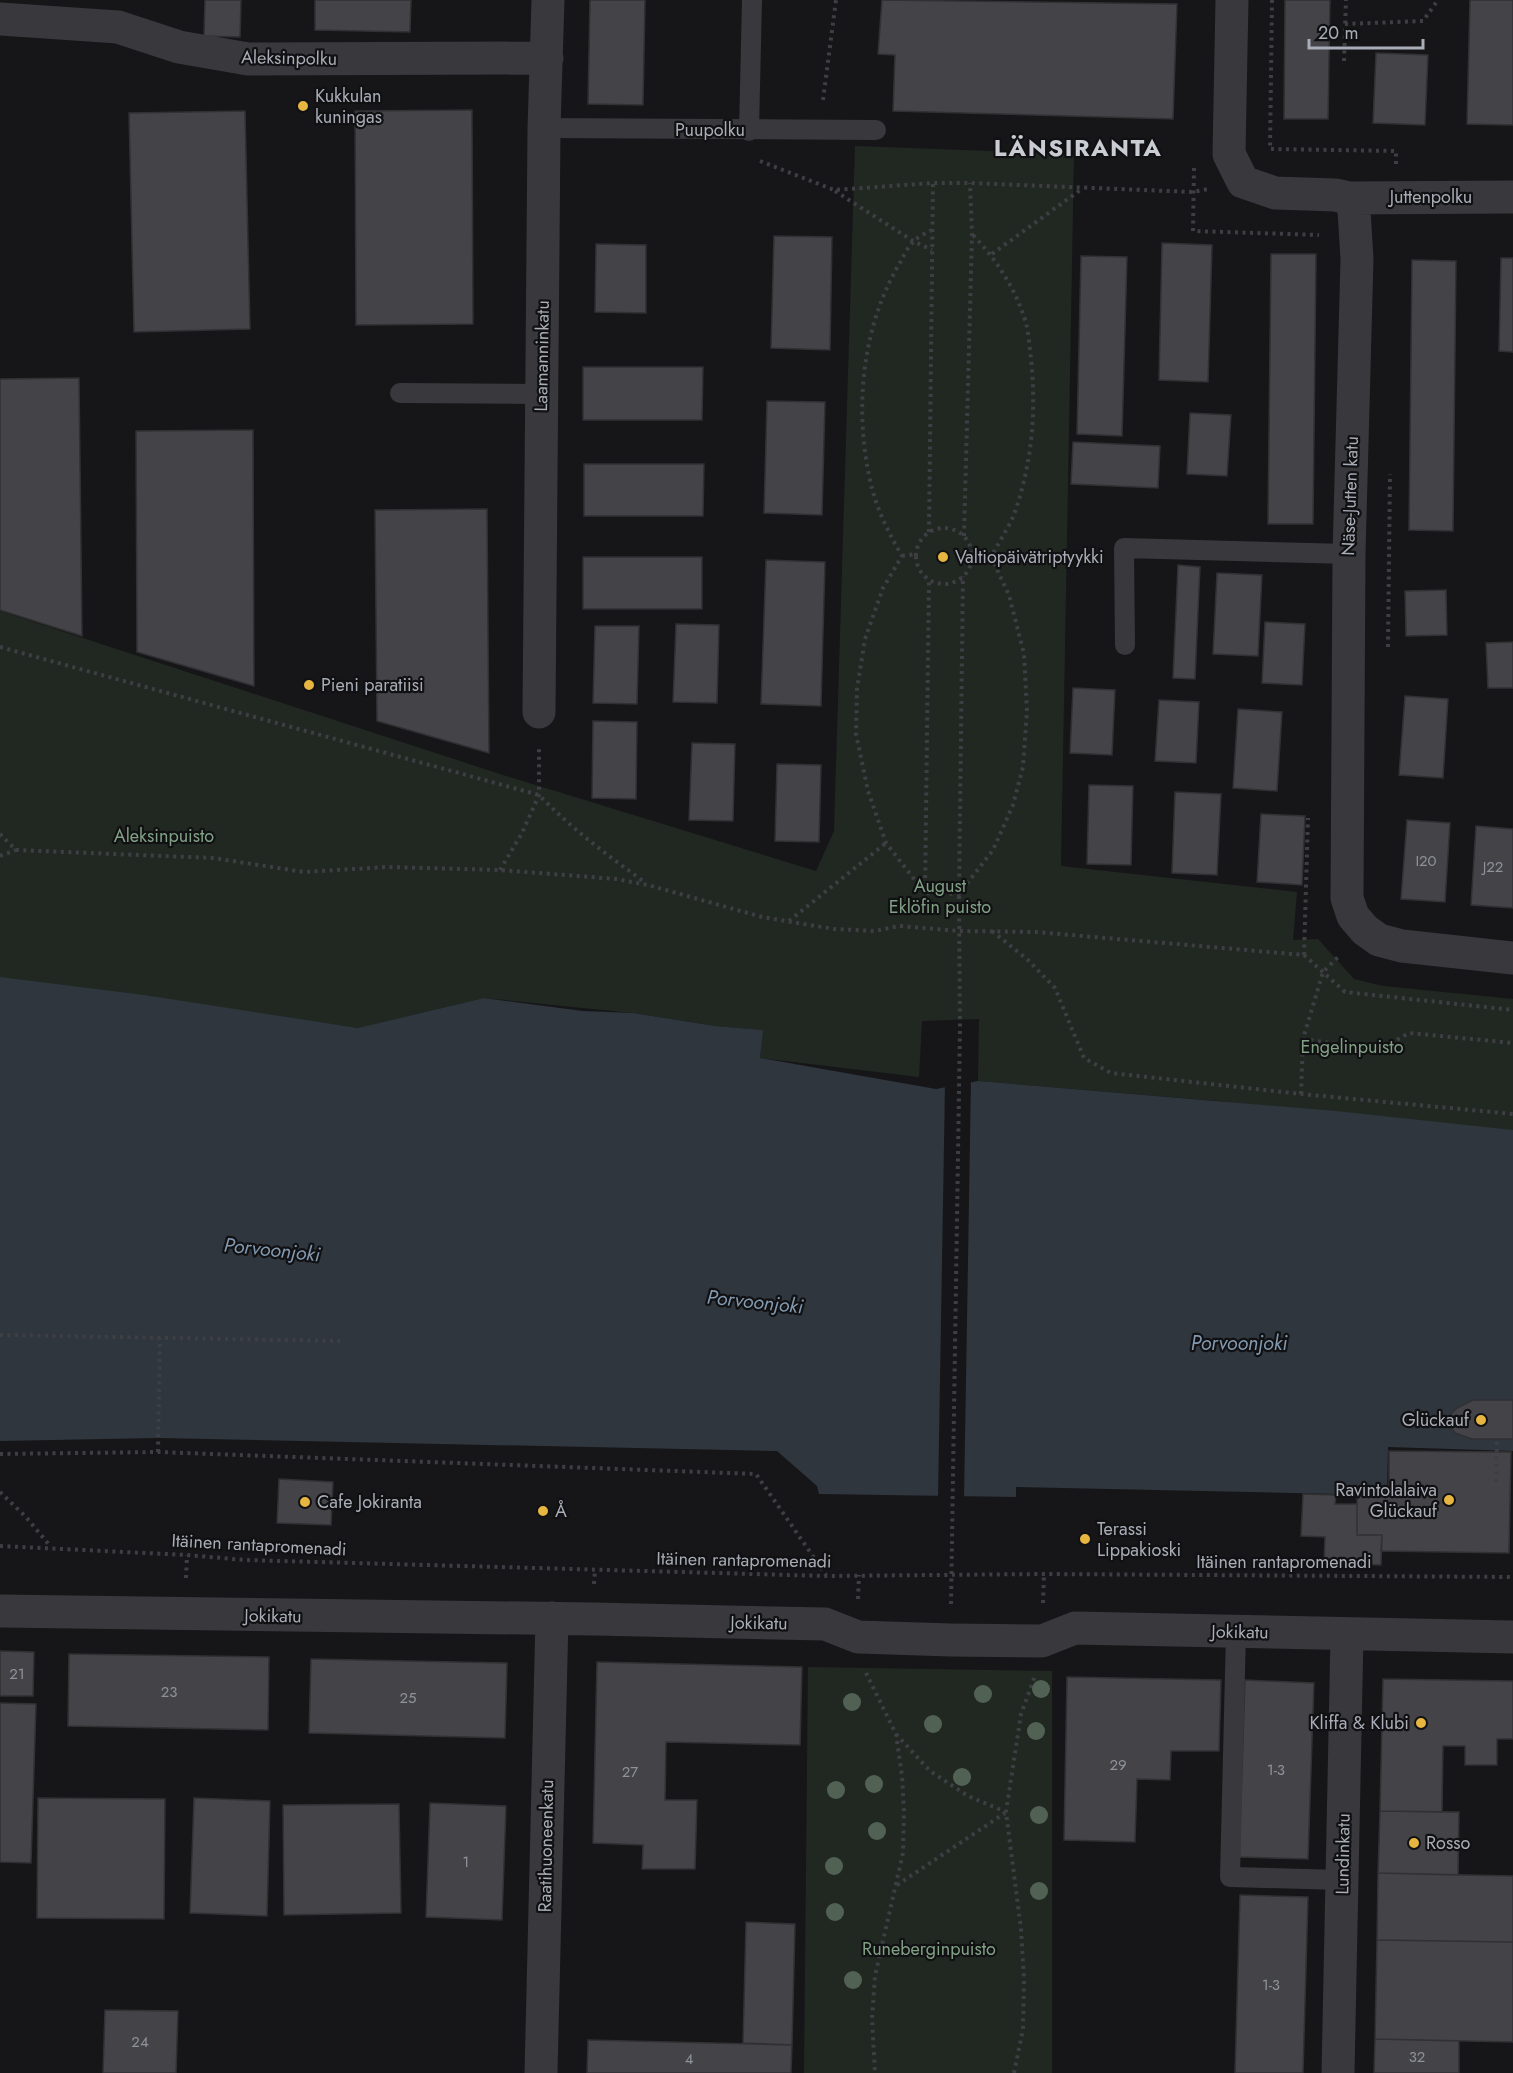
<svg xmlns="http://www.w3.org/2000/svg" width="1513" height="2073" viewBox="0 0 1513 2073" font-family="Jost,sans-serif">
<style>
.green{fill:#212822}
.water{fill:#2f363d}
.pier{fill:#161618}
.building{fill:#434348;stroke:#313134;stroke-width:1.5}
.lines{fill:none;stroke-linecap:round;stroke-linejoin:round}
.path{stroke:#3e3f44;stroke-width:4;stroke-dasharray:3 4.5;stroke-linecap:butt}
.lane{stroke:#38383d;stroke-width:20}
.street{stroke:#38383d;stroke-width:33}
.tree{fill:#516254}
.poi-dot{fill:#e7b640;stroke:#111113;stroke-width:2}
.labels{text-anchor:middle;dominant-baseline:central;stroke-width:4.5;stroke-linejoin:round;paint-order:stroke}
.number-label{font-size:15px;fill:#90929b}
.street-label{font-size:18px;fill:#a9adb7;stroke:#111113}
.poi-label{font-size:18px;fill:#a9adb7;stroke:#111113;text-anchor:start}
.park-label{font-size:18px;fill:#81a185;stroke:#111113}
.water-label{font-size:20px;font-style:italic;fill:#8299b0;stroke:#111113}
.district-label{font-size:24px;font-weight:bold;letter-spacing:1.5px;fill:#caccd4;stroke:#111113}
</style>
<rect width="100%" height="100%" fill="#161618"/>
<path class="green" d="M855,146L1074,154L1061,866L1297,892L1293,940L1318,939L1354,979L1383,986L1513,999V1132L1218,1101L978,1081L979,1019L922,1021L919,1077L760,1058L762,1030L715,1026L633,1013L484,998L359,1028L0,979V611L503,775L816,871L834,831Z
M808,1667L1052,1671V2073H804Z"/>
<path class="water" d="M0,977L144,995L358,1028L484,998L583,1011L633,1013L715,1026L763,1030L760,1058L936,1089L978,1081L1336,1111L1513,1130V1451L1388,1447L1387,1495L1016,1487V1497L819,1494L817,1486L777,1451L158,1438L0,1441Z"/>
<path class="pier" d="M971,1079L964,1499H938L945,1084Z"/>
<path class="building" d="M205,0H241L240,37L204,36Z
M315,0H411L410,32L315,30Z
M590,0H645L643,105L588,104Z
M882,0L1177,4L1173,119L893,111L895,55L878,54Z
M1285,0H1330L1328,119H1284Z
M1470,0H1513V125L1467,124Z
M1376,53L1428,55L1425,125L1373,123Z
M472,110L473,324L356,325L355,111Z
M245,111L250,329L134,332L129,113Z
M774,236L832,237L830,350L771,348Z
M1162,243L1212,245L1208,382L1159,380Z
M596,244L646,245V313L595,312Z
M1271,254H1316L1313,524H1268Z
M1081,256L1127,257L1122,436L1077,434Z
M1501,258H1513V352L1499,351Z
M1412,260L1456,261L1453,531L1409,530Z
M583,367H703L702,420H583Z
M79,378L82,636L0,610V379Z
M767,401L825,402L822,515L764,513Z
M1190,413L1231,415L1227,476L1187,474Z
M253,430L254,686L137,652L136,431Z
M1073,442L1160,446L1158,488L1071,484Z
M584,464H704L703,516H584Z
M487,509L489,753L377,721L375,510Z
M583,557H702V609H583Z
M766,560L825,562L821,706L761,704Z
M1178,565L1200,567L1195,679L1173,678Z
M1217,573L1262,575L1258,656L1213,654Z
M1446,590L1447,635L1406,636L1405,591Z
M1265,622L1305,624L1302,685L1262,683Z
M676,624L719,625L717,703L673,702Z
M595,626H639L637,704L593,703Z
M1513,642V688H1488L1486,643Z
M1073,688L1115,690L1112,755L1070,753Z
M1405,696L1448,699L1443,778L1399,775Z
M1159,700L1199,702L1196,763L1155,761Z
M1238,709L1282,712L1277,791L1233,788Z
M593,721L637,722L636,799L592,798Z
M692,743L735,744L733,821L689,820Z
M777,764L821,765L819,842L775,841Z
M1089,785L1133,786L1131,865L1087,864Z
M1175,792L1221,794L1217,875L1172,873Z
M1261,814L1305,816L1302,885L1257,882Z
M1407,820L1450,823L1445,902L1401,899Z
M1476,826L1513,829V908L1471,905Z
M1473,1400H1513V1439H1472L1455,1433L1450,1426V1415L1457,1408Z
M1389,1451L1511,1452L1509,1553L1381,1551L1382,1535H1357V1496H1389Z
M279,1479L333,1482L331,1525L277,1523Z
M1303,1494L1336,1495L1335,1504H1357V1535H1382L1381,1565L1324,1563L1325,1537L1301,1536Z
M0,1651L34,1652L33,1696H0Z
M69,1654L269,1657L268,1730L68,1726Z
M311,1659L507,1663L505,1738L309,1733Z
M597,1662L802,1667L800,1745L666,1742L665,1800H697L695,1869H642L643,1845L593,1843Z
M1067,1677L1221,1680L1219,1751H1171L1170,1780L1137,1779L1135,1842L1064,1840Z
M1383,1679L1513,1681V1739H1497V1765H1465V1746H1443L1442,1812L1380,1811Z
M1245,1680L1314,1683L1308,1859L1239,1857Z
M0,1703L36,1704L31,1863L0,1862Z
M38,1798L165,1799L164,1919L37,1918Z
M194,1798L270,1801L267,1916L190,1913Z
M430,1803L506,1806L502,1920L426,1917Z
M399,1804L401,1913L284,1915L283,1805Z
M1380,1811L1459,1812L1458,1875L1378,1873Z
M1378,1873L1513,1876V1942L1377,1940Z
M1240,1895L1308,1897L1303,2073H1235Z
M746,1922L795,1924L792,2045L743,2043Z
M1377,1940L1513,1942V2042L1375,2039Z
M105,2010L178,2011L176,2073H103Z
M1375,2039L1459,2041V2073H1374Z
M588,2040L792,2045L791,2073H587Z"/>
<g class="lines">
<path class="path" d="M1272,0L1270,149L1396,151V164
M1345,24L1423,21L1438,0
M1344,61L1346,0
M823,100L836,0
M760,161L834,190L933,183H970L1193,192L1208,189
M1194,168L1193,231L1319,235
M835,191L913,241L932,250
M932,230C926,233 917,237 913,242C908,247 904,255 901,261C862,325 854,408 870,480C876,508 888,532 902,556L883,588L865,639L857,689L856,734L868,791L886,843L925,893L959,894L993,850L1013,805L1023,767L1027,711L1024,654L1009,595L991,557C998,544 1007,530 1013,517C1033,464 1037,405 1030,350C1029,341 1028,331 1026,323C1016,289 996,259 972,234
M992,254L1083,188
M916 556a28 28 0 1 1 56 0a28 28 0 1 1-56 0Z
M929,532L933,183
M964,536L972,234L970,183
M902,556L916,554
M972,556L991,557
M0,647L539,795C572,829 608,856 646,883
M1388,647L1390,474
M0,834L16,850L213,858L304,872L387,867L500,870L616,879L648,885L762,917L834,929L875,931L899,926L960,931L1036,932L1304,955L1345,992L1513,1010
M0,856L16,850
M500,870L522,833L539,795V746
M925,893L929,580
M789,921L886,843
M992,931L1028,960L1055,988L1084,1058L1111,1073L1301,1094L1513,1114
M1304,955L1308,818
M1303,1039L1379,1050L1409,1033L1513,1043
M1301,1094L1303,1039L1323,972L1340,955
M0,1335L340,1341
M158,1452L160,1338
M0,1454L158,1452L756,1474L826,1575
M1496,1482L1497,1439
M0,1492L26,1517L51,1547
M0,1546L187,1555L245,1560L826,1576L1044,1574L1513,1577
M186,1578L187,1555
M594,1584L595,1570
M858,1599L859,1575
M1043,1603L1044,1574
M951,1604L960,1026L959,894L963,576
M866,1673L896,1734L902,1776L904,1812L903,1853L875,1976L872,2018L875,2073
M896,1734L930,1771L968,1796L1006,1812
M897,1885L1005,1813
M1014,2073L1023,2029L1024,1979L1021,1929L1006,1812L1021,1714L1035,1676"/>
<path class="lane" d="M544,128L876,130
M749,131L752,0
M400,393L542,394
M1125,645L1124,548L1349,554
M1236,1632L1230,1877L1342,1880"/>
<path class="street" d="M1232,0L1229,154L1243,182L1275,193L1335,195L1349,198L1354,210L1357,259L1349,554L1347,898L1353,916L1365,930L1379,940L1402,946L1513,958
M0,19L118,27L179,47L248,59L547,58
M1349,198L1513,197
M539,712L544,128L548,0
M0,1611L593,1619L825,1624L858,1637L951,1640L1042,1641L1075,1628L1513,1637
M541,2073L552,1618
M1338,2073L1347,1635"/>
</g>
<g class="tree">
<circle cx="1041" cy="1689" r="9"/>
<circle cx="983" cy="1694" r="9"/>
<circle cx="852" cy="1702" r="9"/>
<circle cx="933" cy="1724" r="9"/>
<circle cx="1036" cy="1731" r="9"/>
<circle cx="962" cy="1777" r="9"/>
<circle cx="874" cy="1784" r="9"/>
<circle cx="836" cy="1790" r="9"/>
<circle cx="1039" cy="1815" r="9"/>
<circle cx="877" cy="1831" r="9"/>
<circle cx="834" cy="1866" r="9"/>
<circle cx="1039" cy="1891" r="9"/>
<circle cx="835" cy="1912" r="9"/>
<circle cx="853" cy="1980" r="9"/>
</g>
<g class="poi-dot">
<circle cx="303" cy="106" r="6"/>
<circle cx="943" cy="557" r="6"/>
<circle cx="309" cy="685" r="6"/>
<circle cx="1481" cy="1420" r="6"/>
<circle cx="1449" cy="1500" r="6"/>
<circle cx="305" cy="1502" r="6"/>
<circle cx="543" cy="1511" r="6"/>
<circle cx="1085" cy="1539" r="6"/>
<circle cx="1421" cy="1723" r="6"/>
<circle cx="1414" cy="1843" r="6"/>
</g>
<g class="labels">
<g class="number-label">
<text x="1426" y="861">I20</text>
<text x="1493" y="867">J22</text>
<text x="17" y="1674">21</text>
<text x="169" y="1692">23</text>
<text x="408" y="1698">25</text>
<text x="1118" y="1765">29</text>
<text x="1276" y="1770">1-3</text>
<text x="630" y="1772">27</text>
<text x="466" y="1862">1</text>
<text x="1271" y="1985">1-3</text>
<text x="140" y="2042">24</text>
<text x="1417" y="2057">32</text>
<text x="689" y="2059">4</text>
</g>
<g class="street-label">
<text transform="translate(289 58) rotate(1)">Aleksinpolku</text>
<text x="710" y="130">Puupolku</text>
<text x="1431" y="197">Juttenpolku</text>
<text transform="translate(542 356) rotate(-89)">Laamanninkatu</text>
<text transform="translate(1350 496) rotate(-88)">Näse-Jutten katu</text>
<text transform="translate(259 1545) rotate(3)">Itäinen rantapromenadi</text>
<text transform="translate(744 1560) rotate(1)">Itäinen rantapromenadi</text>
<text x="1284" y="1562">Itäinen rantapromenadi</text>
<text transform="translate(273 1616) rotate(1)">Jokikatu</text>
<text transform="translate(759 1623) rotate(1)">Jokikatu</text>
<text transform="translate(1240 1632) rotate(1)">Jokikatu</text>
<text transform="translate(546 1846) rotate(-89)">Raatihuoneenkatu</text>
<text transform="translate(1343 1854) rotate(-89)">Lundinkatu</text>
</g>
<g class="poi-label">
<text x="315" y="96">Kukkulan<tspan x="315" dy="21">kuningas</tspan></text>
<text x="955" y="557">Valtiopäivätriptyykki</text>
<text x="321" y="685">Pieni paratiisi</text>
<text x="1469" y="1420" text-anchor="end">Glückauf</text>
<text x="1437" y="1490" text-anchor="end">Ravintolalaiva<tspan x="1437" dy="21">Glückauf</tspan></text>
<text x="317" y="1502">Cafe Jokiranta</text>
<text x="555" y="1511">Å</text>
<text x="1097" y="1529">Terassi<tspan x="1097" dy="21">Lippakioski</tspan></text>
<text x="1409" y="1723" text-anchor="end">Kliffa &amp; Klubi</text>
<text x="1426" y="1843">Rosso</text>
</g>
<g class="park-label">
<text x="164" y="836">Aleksinpuisto</text>
<text x="940" y="886">August<tspan x="940" dy="21">Eklöfin puisto</tspan></text>
<text x="1352" y="1047">Engelinpuisto</text>
<text x="929" y="1949">Runeberginpuisto</text>
</g>
<g class="water-label">
<text transform="translate(272 1250) rotate(6)">Porvoonjoki</text>
<text transform="translate(755 1302) rotate(6)">Porvoonjoki</text>
<text x="1239" y="1343">Porvoonjoki</text>
</g>
<g class="district-label">
<text x="1078" y="147">LÄNSIRANTA</text>
</g>
</g>
<path d="M1309 39v9h114v-9" fill="none" stroke="#a9adb7" stroke-width="3"/>
<text x="1318" y="39" font-size="18" fill="#a9adb7" stroke="#111113" stroke-width="4.5" paint-order="stroke">20 m</text>
</svg>
